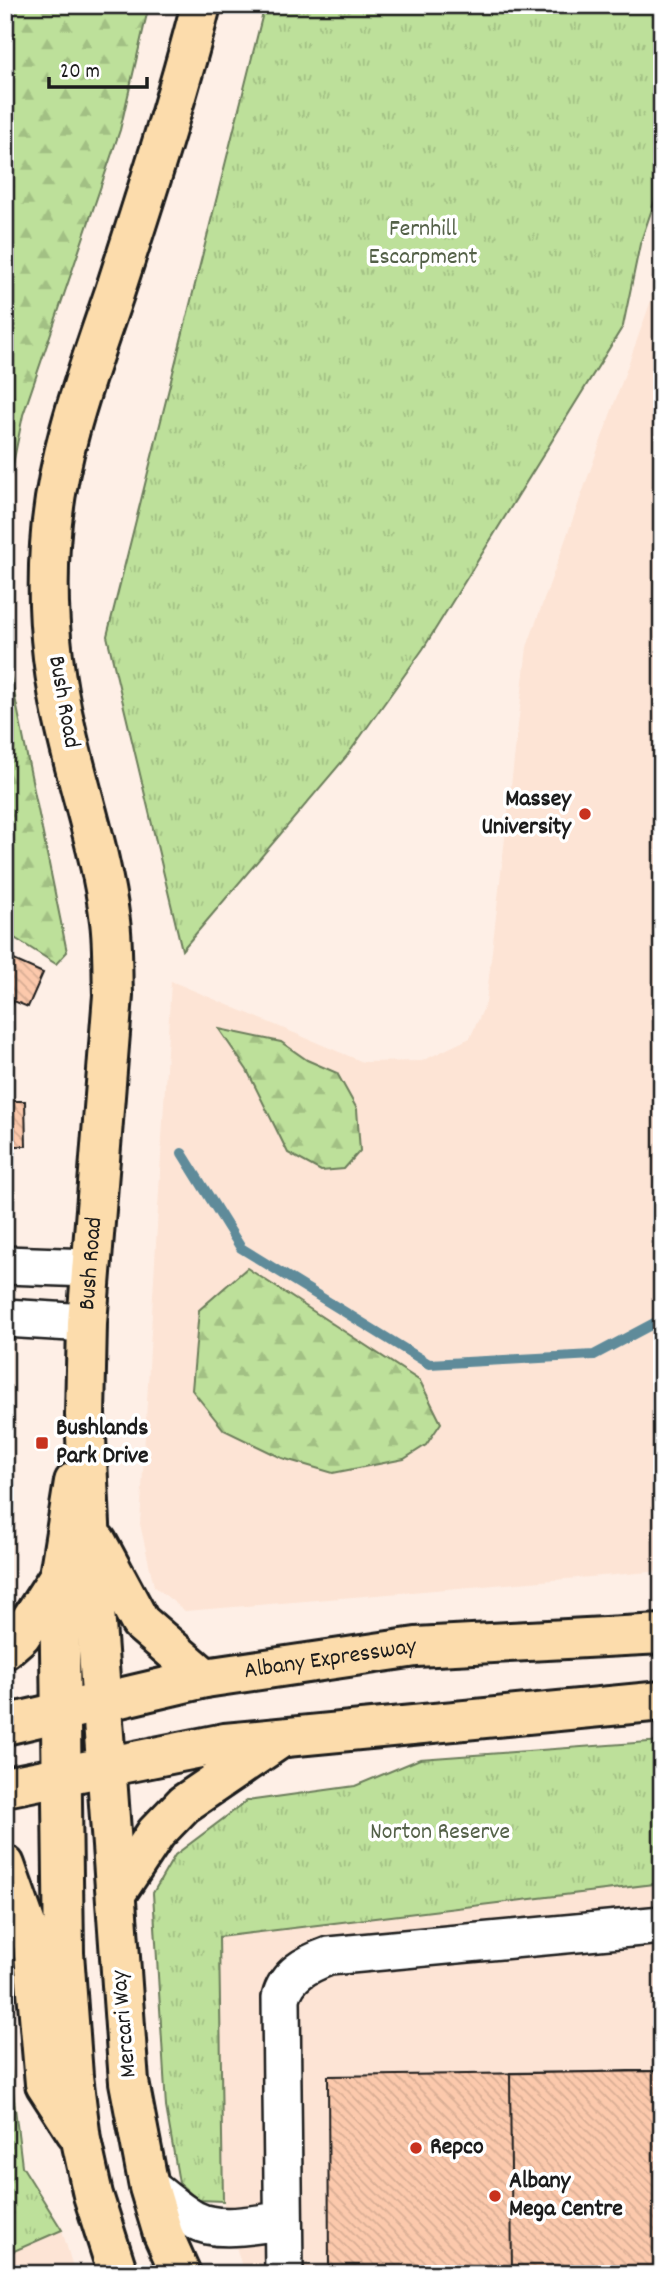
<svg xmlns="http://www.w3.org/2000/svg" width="667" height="2279" viewBox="0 0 667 2279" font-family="Dekko,sans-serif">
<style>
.built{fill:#fde4d5}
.forest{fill:url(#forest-firs);stroke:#6c7e5b;stroke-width:2}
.park{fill:url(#park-tufts);stroke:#6c7e5b;stroke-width:2}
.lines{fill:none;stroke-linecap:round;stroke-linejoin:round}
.stream{stroke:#5f8b9a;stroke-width:10}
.building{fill:url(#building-back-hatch);stroke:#1c1c1c;stroke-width:2}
.minor-casing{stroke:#1c1c1c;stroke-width:42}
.major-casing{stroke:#1c1c1c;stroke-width:44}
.minor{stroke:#fff;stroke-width:37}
.major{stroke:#fcdcac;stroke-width:38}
.poi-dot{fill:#c8321e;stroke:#fff;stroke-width:2.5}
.labels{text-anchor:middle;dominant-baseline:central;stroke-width:7;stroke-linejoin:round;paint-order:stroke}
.park-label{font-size:24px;fill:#546148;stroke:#fff}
.street-label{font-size:24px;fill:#1c1c1c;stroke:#fff}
.poi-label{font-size:24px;font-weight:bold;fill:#1c1c1c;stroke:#fff;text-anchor:start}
</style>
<defs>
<pattern id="forest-firs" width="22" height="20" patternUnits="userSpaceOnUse" patternTransform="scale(1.75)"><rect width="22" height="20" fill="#bde09a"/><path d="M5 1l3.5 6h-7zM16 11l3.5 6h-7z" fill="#a2c084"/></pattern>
<pattern id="park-tufts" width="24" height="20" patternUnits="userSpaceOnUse" patternTransform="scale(1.75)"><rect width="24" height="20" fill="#bde09a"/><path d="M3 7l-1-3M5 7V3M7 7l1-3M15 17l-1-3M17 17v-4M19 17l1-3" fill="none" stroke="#a2c084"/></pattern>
<pattern id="building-back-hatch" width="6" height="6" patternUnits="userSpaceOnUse" patternTransform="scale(1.75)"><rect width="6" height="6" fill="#fcc9ac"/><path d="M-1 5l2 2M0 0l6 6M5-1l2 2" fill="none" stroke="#d7ac93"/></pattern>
</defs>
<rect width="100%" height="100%" fill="#feefe6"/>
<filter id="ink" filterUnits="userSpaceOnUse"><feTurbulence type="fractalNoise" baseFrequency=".0143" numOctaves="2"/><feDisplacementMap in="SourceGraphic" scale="14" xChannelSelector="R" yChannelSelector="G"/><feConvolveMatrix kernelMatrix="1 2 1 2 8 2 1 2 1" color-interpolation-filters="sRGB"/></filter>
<g filter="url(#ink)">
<path class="built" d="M662,270V1571L185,1611L154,1586L140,1524L171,981L363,1062L422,1061L470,1038L486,1003L527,647Z
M662,1883V2274H244L223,2201L218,1937Z
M62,2230L75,2274H5V2255Z"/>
<path class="forest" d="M5,5H149L120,130L23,415L5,503Z
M5,648L67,952L56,964L5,932Z
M219,1029L281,1042L307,1060L337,1073L357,1109L360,1151L344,1169L321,1171L288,1153L247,1070Z
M247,1268L420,1381L441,1423L426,1445L404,1459L333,1473L282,1458L224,1430L192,1390L199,1310Z"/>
<path class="park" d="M265,5H662V180L640,244L623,326L423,649L346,757L182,950L107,636Z
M662,1741V1883L219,1937L223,2201L198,2200L179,2183L166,2107L153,1893L175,1855L247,1801L355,1786L420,1759Z
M5,2025L22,2166L62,2230L5,2255Z"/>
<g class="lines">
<path class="stream" d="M182,1153L241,1248L429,1364L594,1355L662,1319"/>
</g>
<path class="building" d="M5,956L43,973L28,1007L14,1001L5,1020Z
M5,1101H25L26,1146H5Z
M662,2071V2274H329L328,2076Z
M662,2071L657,2274H512L510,2073Z"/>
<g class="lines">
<g class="minor-casing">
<path id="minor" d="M5,1265L90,1268
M5,1318L87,1323
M149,2187C164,2198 178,2211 194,2220C219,2233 254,2224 281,2221
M284,2274L281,1998C287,1974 307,1964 329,1956L662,1925"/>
</g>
<g class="major-casing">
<g id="major">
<path d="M74,1482L59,1576L64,1953L73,2076L81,2140L93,2195L118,2274"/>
<path d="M97,1542L140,1622L205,1678"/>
<path d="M5,1649L21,1635L59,1576"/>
<path id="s1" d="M5,1725L205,1678L416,1647L662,1634"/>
<path d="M5,1787L225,1743L662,1701"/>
<path d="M5,1865L33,1944L45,2084L76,2132"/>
<path d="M117,1892L156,1833L184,1804L278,1740"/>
<path id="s2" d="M181,2274L163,2234L149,2187L129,2082L92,1568L85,1415L87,1323L113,995C112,970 113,945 110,921C102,856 80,793 66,730C52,671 46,605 50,545C55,458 86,376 114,294C145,198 176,103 201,5"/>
</g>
</g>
<use href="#minor" class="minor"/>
<use href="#major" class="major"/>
</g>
</g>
<g class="poi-dot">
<circle cx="585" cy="814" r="7"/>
<rect x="35" y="1436" width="14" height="14" rx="3.5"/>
<circle cx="416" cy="2148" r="7"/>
<circle cx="495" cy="2196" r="7"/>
</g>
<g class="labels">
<g class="park-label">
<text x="423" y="230">Fernhill<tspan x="423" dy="28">Escarpment</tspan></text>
<text x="440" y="1833">Norton Reserve</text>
</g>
<g class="street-label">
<text transform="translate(63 702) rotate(80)">Bush Road</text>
<text stroke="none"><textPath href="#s2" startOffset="1020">Bush Road</textPath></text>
<text stroke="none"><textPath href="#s1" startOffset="332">Albany Expressway</textPath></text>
<text transform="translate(125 2024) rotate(-95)">Mercari Way</text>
</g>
<g class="poi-label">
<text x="571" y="800" text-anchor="end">Massey<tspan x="571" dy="28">University</tspan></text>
<text x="56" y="1429">Bushlands<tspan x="56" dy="28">Park Drive</tspan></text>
<text x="430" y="2148">Repco</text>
<text x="509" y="2182">Albany<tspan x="509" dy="28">Mega Centre</tspan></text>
</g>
</g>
<rect width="667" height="2279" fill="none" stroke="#fff" stroke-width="28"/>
<rect x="14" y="14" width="639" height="2251" fill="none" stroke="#1c1c1c" stroke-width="2.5" filter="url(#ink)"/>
<path d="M49 77v10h98v-10" fill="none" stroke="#1c1c1c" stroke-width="3.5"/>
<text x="60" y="77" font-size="21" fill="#1c1c1c" stroke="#ffffff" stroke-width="5" paint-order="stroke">20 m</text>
</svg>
